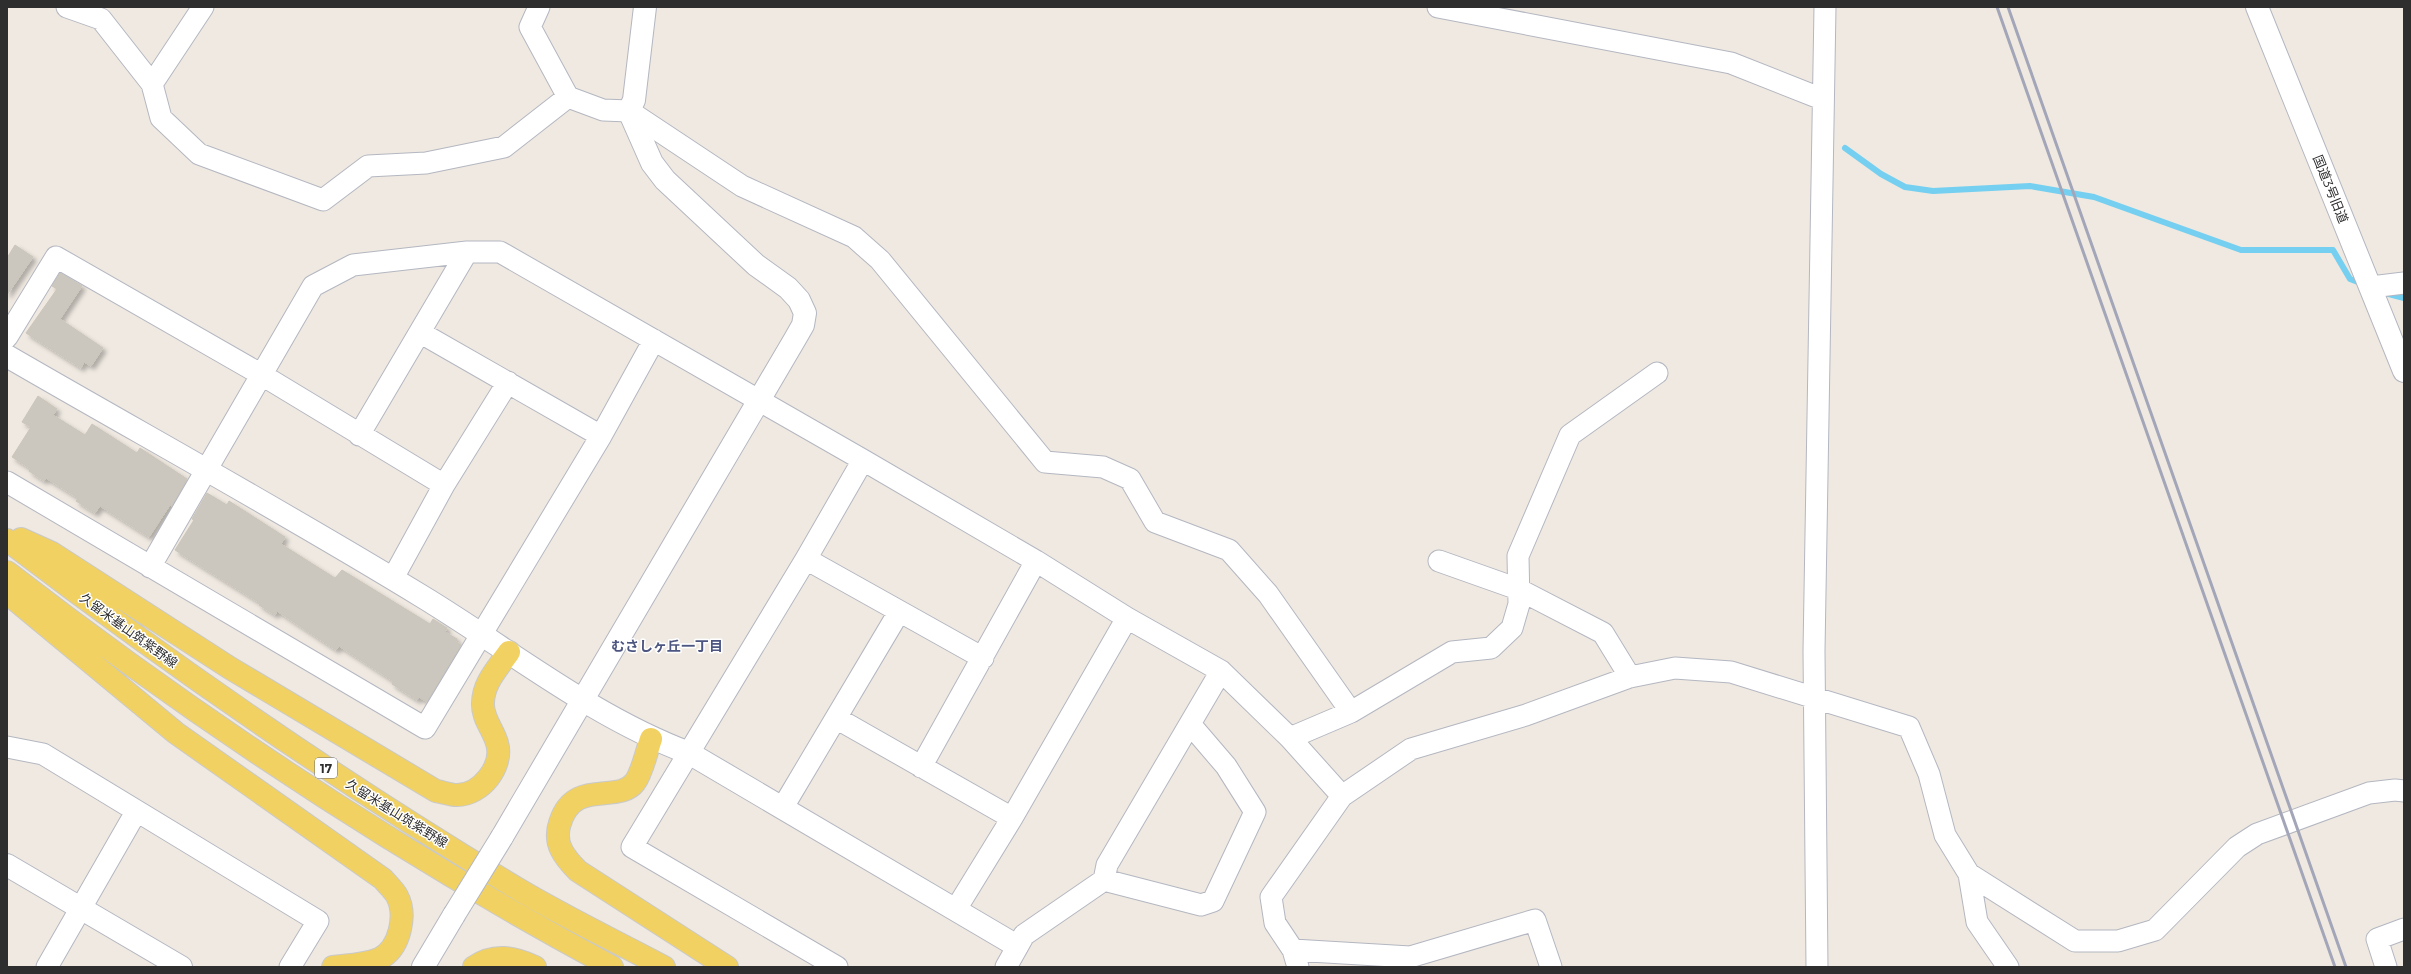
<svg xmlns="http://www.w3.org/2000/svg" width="2411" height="974" viewBox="0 0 2411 974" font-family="Montserrat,'Noto Sans JP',sans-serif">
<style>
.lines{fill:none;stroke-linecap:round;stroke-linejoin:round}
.stream{stroke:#75cff0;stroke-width:6}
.building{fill:#cbc7bf;stroke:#cbc5ba;filter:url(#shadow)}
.minor-casing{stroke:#b4b7c1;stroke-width:23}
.tertiary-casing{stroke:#b4b7c1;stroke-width:24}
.primary-casing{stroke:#c9c9c9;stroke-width:24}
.minor{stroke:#fff;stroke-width:21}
.tertiary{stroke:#fff;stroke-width:22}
.primary{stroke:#f2d163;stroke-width:22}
.rail{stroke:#a3a6b8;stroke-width:3}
.tertiary-bridge-casing{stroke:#b4b7c1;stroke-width:24;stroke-linecap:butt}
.tertiary-bridge{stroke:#fff;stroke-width:22}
.labels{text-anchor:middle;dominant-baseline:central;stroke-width:3;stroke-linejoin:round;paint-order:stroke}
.shield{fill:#fff;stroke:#6d6d6d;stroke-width:1}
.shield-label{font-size:12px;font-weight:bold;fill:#2e2e2e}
.street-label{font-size:13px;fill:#2e2e2e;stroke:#fff}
.neighbourhood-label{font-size:14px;font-weight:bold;fill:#4d5680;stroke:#fff}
</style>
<defs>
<filter id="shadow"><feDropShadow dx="3.5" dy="3.5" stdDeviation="2" flood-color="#0004"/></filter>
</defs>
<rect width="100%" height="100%" fill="#efe9e1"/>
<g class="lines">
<path class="stream" d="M1845,148L1881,174L1905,187L1933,191L2030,186L2094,197L2241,250H2333L2350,279L2363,284
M2385,293L2404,298"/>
</g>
<path class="building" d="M15,245L33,257L7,295V258Z
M60,273L82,286L60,319L103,348L91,366L84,362L81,368L26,333L57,289L52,286Z
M38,396L57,409L53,415L85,435L92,424L137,453L140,448L187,479L172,506L170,505L149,537L100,506L95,513L76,501L78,498L46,478L44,481L29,471L31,469L12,457L31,427L22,422Z
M207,493L227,505L229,501L285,537L281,544L335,578L342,570L430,624L433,619L447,628L445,632L457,639L455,641L461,645L427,702L419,697L417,700L392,684L393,681L339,646L336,650L277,611L275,615L259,605L260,603L175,550L194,520L192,519Z"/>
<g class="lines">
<g class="minor-casing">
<path id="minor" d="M67,7L101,19L152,84L161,118L199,154L323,200L368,166L426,163L504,147L568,97
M539,7L530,27L568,97L603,110L629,111L742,186L854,237L880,260L1045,462L1103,467L1130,479L1155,522L1229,550L1268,594L1351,712
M1438,7L1731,63L1822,99
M152,84L203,7
M2371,287L2404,283
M421,333L601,436
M7,337L56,257L262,375L444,485
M359,435L467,252
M7,482L425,728L601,436L654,340
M806,559L983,658
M1439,561L1518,589L1603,633L1630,677
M150,567L313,286L353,265L467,252H500L863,460L1036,561L1127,618L1221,671L1290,738L1342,796
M393,578L444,485L508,382
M836,718L1012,818
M1290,738L1351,712L1452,652L1491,648L1512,628L1519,604L1518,556L1570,435L1657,373
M7,747L43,754L318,921L290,967
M921,767L1036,561
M783,807L899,612
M1969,874L2075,941H2118L2155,930L2237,847L2257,834L2369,793L2395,790L2404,791
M1104,880L1201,905L1213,901L1255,812L1226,766L1190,724
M956,909L1012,818L1127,618
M1293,950L1410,957L1535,920L1551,967
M47,967L136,812
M837,967L632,847L806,559L863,460
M1006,967L1024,935L1104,880L1107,865L1221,671
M1298,967L1293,950L1275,923L1271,897L1342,796L1411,749L1526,715L1630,677L1675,668L1731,672L1909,727L1929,774L1945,835L1969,874L1977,922L2008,967
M1817,967L1814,651L1825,7
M2386,967L2377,939L2404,929"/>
</g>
<g class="tertiary-casing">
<path id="tertiary" d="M2257,7L2404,371
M7,356C145,436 286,513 423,597C510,650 593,717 689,753L1017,946
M502,837L795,339L803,325L805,313L799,300L788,288L756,265L665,180L652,163L629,111L634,100L645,7
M7,865L181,967
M423,967L454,915"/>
</g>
<g class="primary-casing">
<path id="primary" d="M21,539L52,553L230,668L436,791C443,792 450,795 457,795C481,795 504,766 497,743C493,729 482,718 483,703C483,683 498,668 509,652
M7,540C171,665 341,783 518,889C565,917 615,941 664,967
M7,572C197,719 400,853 612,967
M7,593L176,733L383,879C387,884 394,890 397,896C407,915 400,949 379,959C363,965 349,965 333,967
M651,739C647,750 642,773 635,782C618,805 574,777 560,823C553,843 564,857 578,871L727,967
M474,967C494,953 514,957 535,967"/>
</g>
<use href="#minor" class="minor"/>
<use href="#tertiary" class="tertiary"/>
<use href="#primary" class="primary"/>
<path class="rail" d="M1997,7L2335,967
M2008,7L2346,967"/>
<g class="tertiary-bridge-casing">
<path id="tertiary-bridge" d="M454,915L502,837"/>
</g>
<use href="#tertiary-bridge" class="tertiary-bridge"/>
</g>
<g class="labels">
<rect class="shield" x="315" y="758" width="22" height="20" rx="3"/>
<g class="shield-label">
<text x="326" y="768">17</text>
</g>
<g class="street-label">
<text transform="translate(2331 189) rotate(68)">国道3号旧道</text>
<text transform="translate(129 630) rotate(36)">久留米基山筑紫野線</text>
<text transform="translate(397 813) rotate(32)">久留米基山筑紫野線</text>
</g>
<g class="neighbourhood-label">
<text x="667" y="646">むさしヶ丘一丁目</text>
</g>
</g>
<rect width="2411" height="974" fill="none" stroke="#2e2e2e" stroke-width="16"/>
</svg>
